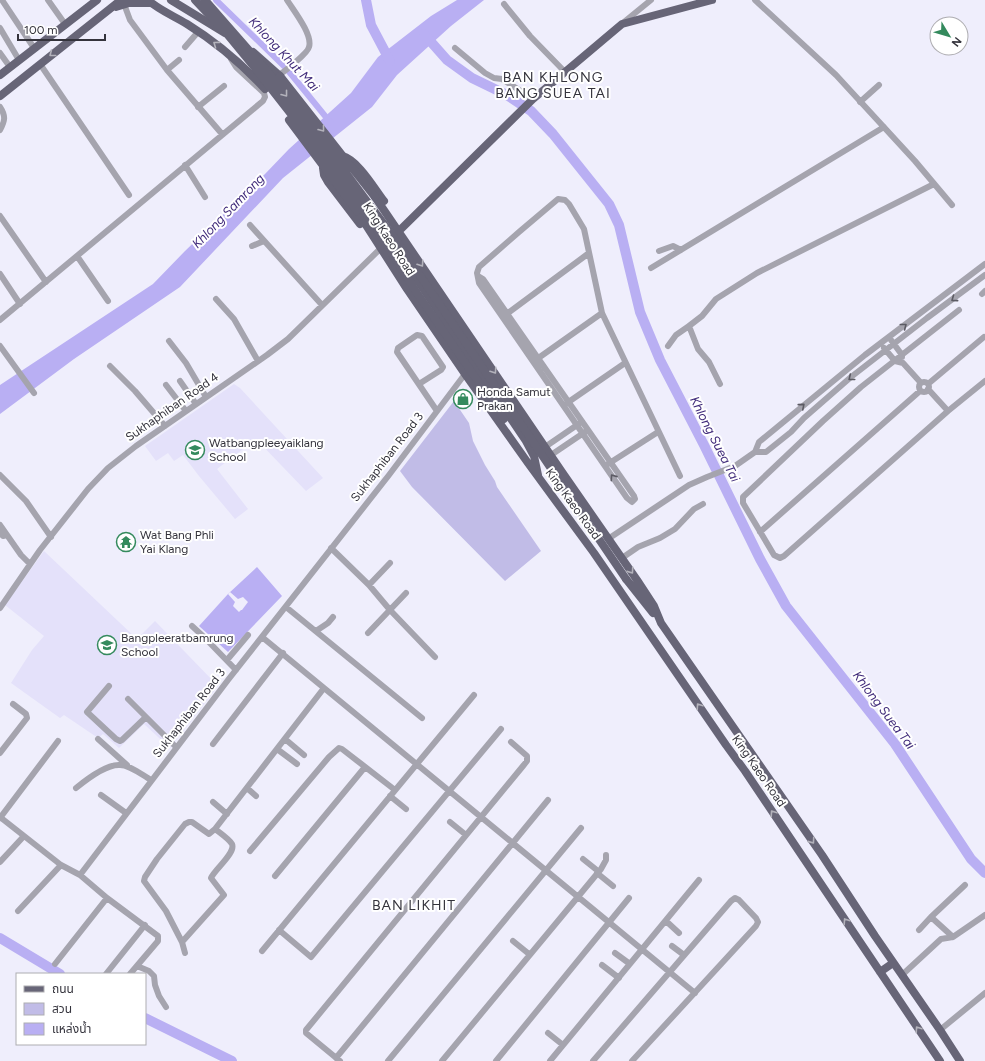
<svg xmlns="http://www.w3.org/2000/svg" width="985" height="1061" viewBox="0 0 985 1061" font-family="Figtree,'Noto Sans Thai',sans-serif">
<style>
.built{fill:#e4e1fa}
.green{fill:#c1bce7}
.water{fill:#b9aff3}
.pier{fill:#efeefc}
.lines{fill:none;stroke-linecap:round;stroke-linejoin:round}
.canal{stroke:#b9aff3;stroke-width:6}
.river{stroke:#b9aff3;stroke-width:10}
.minor{stroke:#a5a4ae;stroke-width:6}
.major{stroke:#676577;stroke-width:8}
.major-bridge{stroke:#676577;stroke-width:8}
.oneway{stroke:#b3b2bb}
.oneway2{stroke:#5c5b64}
.labels{text-anchor:middle;dominant-baseline:central;stroke-width:4;stroke-linejoin:round;paint-order:stroke}
.street-label{font-size:12px;fill:#34333c;stroke:#fff}
.poi-label{font-size:12px;fill:#34333c;stroke:#fff;text-anchor:start}
.water-label{font-size:13px;font-style:italic;fill:#402b7a;stroke:#fff}
.quarter-label{font-size:14px;letter-spacing:1px;fill:#34333c;stroke:#fff}
</style>
<rect width="100%" height="100%" fill="#efeefc"/>
<path class="built" d="M234,384L240,388L323,478L306,491L256,439L217,469L248,509L235,519L199,476L183,455L174,461L168,453L156,461L145,446Z
M44,551L137,639L155,621L218,686L170,748L144,724L119,748L103,734L98,738L64,715L60,718L11,683L32,650L44,636L5,605Z"/>
<path class="green" d="M454,401L469,423L473,441L485,465L495,481L497,487L541,551L505,581L412,487L400,471Z"/>
<path class="water" d="M457,0H484L451,26L397,75L372,107L283,178L180,287L74,359L0,414V385L153,284L185,251L265,174L289,149L351,93L378,57L431,16Z
M257,567L282,596L228,652L199,626L228,594Z"/>
<path class="pier" d="M230,592L238,599L243,597L248,602L242,610H241L239,612L233,606L235,602L228,594Z"/>
<g class="lines">
<path class="canal" d="M216,0L286,68L330,122"/>
<path class="river" d="M366,0L371,25L390,61
M424,34L447,60L472,78L507,95L531,111L553,134L609,204L619,225L640,312L660,360L704,445L760,559L786,606L895,744L971,859L985,873
M0,938L60,974
M145,1018L232,1061"/>
<path class="minor" d="M2,0L34,48
M48,0L65,24
M755,0L836,75L915,161L952,205
M124,4L130,20L167,70L222,134
M504,4L530,36L565,72
M624,22L651,0
M0,28L19,60
M185,47L198,32
M455,48L485,73L494,78L502,79L533,99
M0,53L10,67
M40,64L129,195
M167,70L179,60
M279,75C285,71 308,53 309,47C313,35 294,11 287,0
M860,102L879,85
M0,107C6,116 5,121 0,130
M198,107L224,86
M185,165L205,197
M0,216L46,282
M250,225L322,305
M252,246L264,241
M659,251L673,246L681,250
M77,256L108,301
M651,268L884,127
M0,274L20,304
M478,276L483,279L634,496L635,499L632,502L627,498L479,283L477,273L479,267L519,232L558,199L565,200L569,204L584,229L602,313L680,476
M982,294L985,291
M216,299L234,319L258,361
M959,310L861,387L823,421L743,497V503L774,555L780,558L784,556L948,411L985,381
M504,316L589,253
M0,320L263,101L265,97L264,93L236,67L231,59
M891,340L902,355V357
M169,341L186,363L206,397
M0,346L34,393
M668,346L676,335L689,326
M884,348L895,361L903,363L921,383
M537,359L602,313
M110,366L135,391L165,426
M180,381L196,404
M919 387a5 5 0 1 1 10 0a5 5 0 1 1-10 0Z
M419,384L441,370L443,367L422,336L417,335L398,348L397,352L437,411
M720,384L709,362L698,349L689,326L702,316L716,299L757,273L934,184
M928,384L984,337
M166,385L186,411
M928,389L948,411
M567,403L625,363
M545,447L580,423
M755,452L759,442L865,355L985,264
M551,455L585,432
M608,464L658,432
M0,475L26,501L51,537
M0,525L21,555L30,564
M760,532L920,391
M0,533L3,536L7,535
M608,539L689,485L707,477L735,466L755,452H766L791,432L804,418L851,377L927,318L985,275
M331,548L369,585L390,610L435,657
M622,558L638,547L660,538L675,529L694,509L703,504
M369,585L390,563
M286,607L422,718
M0,608L40,550L88,489L108,468L136,446L267,355L288,339L381,248
M192,626L205,638L236,670
M316,631L328,623L333,617
M368,633L406,593
M262,637L695,993
M227,660L248,635
M109,686L87,712L116,739L120,741L122,740L146,717
M128,699L176,747
M98,739L127,765
M285,739L304,755
M213,744L283,653
M277,749L297,764
M0,753L27,718L26,714L13,704
M76,788C87,779 106,764 120,765C130,765 142,775 151,780
M247,788L256,796
M101,795L126,813
M390,796L406,809
M213,802L227,814
M0,817L61,865L80,875L107,898L158,936V941L130,974
M0,818L58,741
M450,822L466,835
M250,851L329,757L339,748L342,749L395,790
M583,859L598,871
M0,862L24,836
M597,873L613,886
M80,875L228,680L389,475L465,374
M275,876L365,767
M18,911L61,865
M931,917L953,937
M666,921L679,933
M279,930L311,957L501,729
M919,930L931,917L965,885
M513,941L529,954
M182,942L224,895L211,878C215,869 236,853 232,844C229,839 220,833 215,829
M672,946L684,955
M262,951L474,695
M185,953L182,942L166,911L144,881L145,877L157,859L185,824L189,822H192L209,834L215,829L324,688
M615,953L630,964
M55,964L107,898
M602,965L619,978
M137,966L149,971L154,976L155,985L159,996L166,1007
M106,974L145,925
M902,975L941,939L953,937L985,915
M940,1030L985,993
M548,1033L563,1045
M336,1058L548,800
M340,1061L306,1033V1030L523,766L527,761V756L511,742
M388,1061L581,828
M442,1061L601,869L606,860V855
M496,1061L629,898
M550,1061L699,880
M593,1061L731,901L735,898L739,900L756,918L758,922L756,926L632,1061"/>
<path class="major" d="M148,0C159,10 174,16 187,24C216,42 242,64 265,89
M171,0L225,33
M116,7L129,3H151
M253,52L280,76
M0,75L97,0
M0,96L121,0
M342,156C358,160 374,188 384,201
M328,164L323,168L324,175L328,182L360,224
M375,197L562,472L637,580L654,606L661,623L822,855L875,936L940,1030L960,1061
M357,211L407,289L465,374L528,463L594,553L726,745L745,771L940,1061
M399,231L533,99L622,24L712,0
M379,232L391,241L526,441L534,456L538,475
M626,579L653,613
M880,972L893,963"/>
<path class="major-bridge" d="M195,0L227,34L255,68L355,196L417,293L504,419
M205,0L268,72L337,161L398,243L626,579
M280,76L375,197
M289,120L357,211"/>
</g>
<defs><path id="oneway-chevron" d="M-2-3.5L2.5 0L-2 3.5" fill="none" stroke-width="1.6" stroke-linecap="round" stroke-linejoin="round"/></defs>
<g class="oneway">
<use href="#oneway-chevron" transform="translate(216 44) rotate(-144)"/>
<use href="#oneway-chevron" transform="translate(52 54) rotate(142)"/>
<use href="#oneway-chevron" transform="translate(285 94) rotate(52)"/>
<use href="#oneway-chevron" transform="translate(322 129) rotate(52)"/>
<use href="#oneway-chevron" transform="translate(421 264) rotate(56)"/>
<use href="#oneway-chevron" transform="translate(494 371) rotate(56)"/>
<use href="#oneway-chevron" transform="translate(631 571) rotate(55)"/>
<use href="#oneway-chevron" transform="translate(699 706) rotate(-124)"/>
<use href="#oneway-chevron" transform="translate(773 813) rotate(-124)"/>
<use href="#oneway-chevron" transform="translate(812 841) rotate(55)"/>
<use href="#oneway-chevron" transform="translate(846 921) rotate(-123)"/>
<use href="#oneway-chevron" transform="translate(918 1029) rotate(-124)"/>
</g>
<g class="oneway2">
<use href="#oneway-chevron" transform="translate(954 299) rotate(144)"/>
<use href="#oneway-chevron" transform="translate(904 326) rotate(-38)"/>
<use href="#oneway-chevron" transform="translate(851 378) rotate(141)"/>
<use href="#oneway-chevron" transform="translate(802 406) rotate(-41)"/>
<use href="#oneway-chevron" transform="translate(613 477) rotate(-125)"/>
</g>
<defs>
<g id="shop-ring" transform="scale(1)"><circle r="9.5" fill="#fff" stroke="#348a5d" stroke-width="1.5"/><path d="M-5-2.5h2.3a2.7 3.5 0 0 1 5.4 0H5L5.5 6h-11ZM-1.5-2.5h3a1.5 2.3 0 0 0-3 0Z" fill="#348a5d"/></g>
<g id="school-ring" transform="scale(1)"><circle r="9.5" fill="#fff" stroke="#348a5d" stroke-width="1.5"/><path d="M0-5L7-2L0 1L-7-2ZM-4 1L0 2.5L4 1V4Q0 6-4 4Z" fill="#348a5d"/></g>
<g id="temple-ring" transform="scale(1)"><circle r="9.5" fill="#fff" stroke="#348a5d" stroke-width="1.5"/><path d="M0-6L5-2H3V0L6.5 2.5H4V6H1.5V3h-3V6H-4V2.5H-6.5L-3 0V-2H-5Z" fill="#348a5d"/></g>
</defs>
<g fill-rule="evenodd">
<use href="#shop-ring" x="463" y="399"/>
<use href="#school-ring" x="195" y="450"/>
<use href="#temple-ring" x="126" y="542"/>
<use href="#school-ring" x="107" y="645"/>
</g>
<g class="labels">
<g class="street-label">
<text transform="translate(389 239) rotate(57)">King Kaeo Road</text>
<text transform="translate(172 407) rotate(-35)">Sukhaphiban Road 4</text>
<text transform="translate(387 457) rotate(-52)">Sukhaphiban Road 3</text>
<text transform="translate(573 504) rotate(54)">King Kaeo Road</text>
<text transform="translate(189 713) rotate(-52)">Sukhaphiban Road 3</text>
<text transform="translate(759 771) rotate(55)">King Kaeo Road</text>
</g>
<g class="poi-label">
<text x="477" y="392">Honda Samut<tspan x="477" dy="14">Prakan</tspan></text>
<text x="209" y="443">Watbangpleeyaiklang<tspan x="209" dy="14">School</tspan></text>
<text x="140" y="535">Wat Bang Phli<tspan x="140" dy="14">Yai Klang</tspan></text>
<text x="121" y="638">Bangpleeratbamrung<tspan x="121" dy="14">School</tspan></text>
</g>
<g class="water-label">
<text transform="translate(284 54) rotate(47)">Khlong Khut Mai</text>
<text transform="translate(228 211) rotate(-46)">Khlong Samrong</text>
<text transform="translate(715 439) rotate(63)">Khlong Suea Tai</text>
<text transform="translate(884 710) rotate(53)">Khlong Suea Tai</text>
</g>
<g class="quarter-label">
<text x="553" y="77">BAN KHLONG<tspan x="553" dy="16">BANG SUEA TAI</tspan></text>
<text x="414" y="905">BAN LIKHIT</text>
</g>
</g>
<rect x="16" y="973" width="130" height="72" fill="#ffffff" stroke="#aeadb1"/>
<rect x="24" y="986" width="20" height="6" fill="#676577" stroke="#aeadb1"/>
<text x="52" y="993" font-size="12" fill="#34333c">ถนน</text>
<rect x="24" y="1003" width="20" height="12" fill="#c1bce7" stroke="#aeadb1"/>
<text x="52" y="1013" font-size="12" fill="#34333c">สวน</text>
<rect x="24" y="1023" width="20" height="12" fill="#b9aff3" stroke="#aeadb1"/>
<text x="52" y="1033" font-size="12" fill="#34333c">แหล่งน้ำ</text>
<g transform="translate(949 36) rotate(128)"><circle r="19" fill="#ffffff" stroke="#aeadb1"/>
<path d="M0-3L7 15L0 10L-7 15Z" fill="#348a5d"/>
<text y="-6" font-size="11" font-weight="bold" text-anchor="middle" fill="#34333c">N</text>
</g>
<path d="M18 34v6h87v-6" fill="none" stroke="#34333c" stroke-width="2"/>
<text x="24" y="34" font-size="12" fill="#34333c" stroke="#ffffff" stroke-width="3" paint-order="stroke">100 m</text>
</svg>
